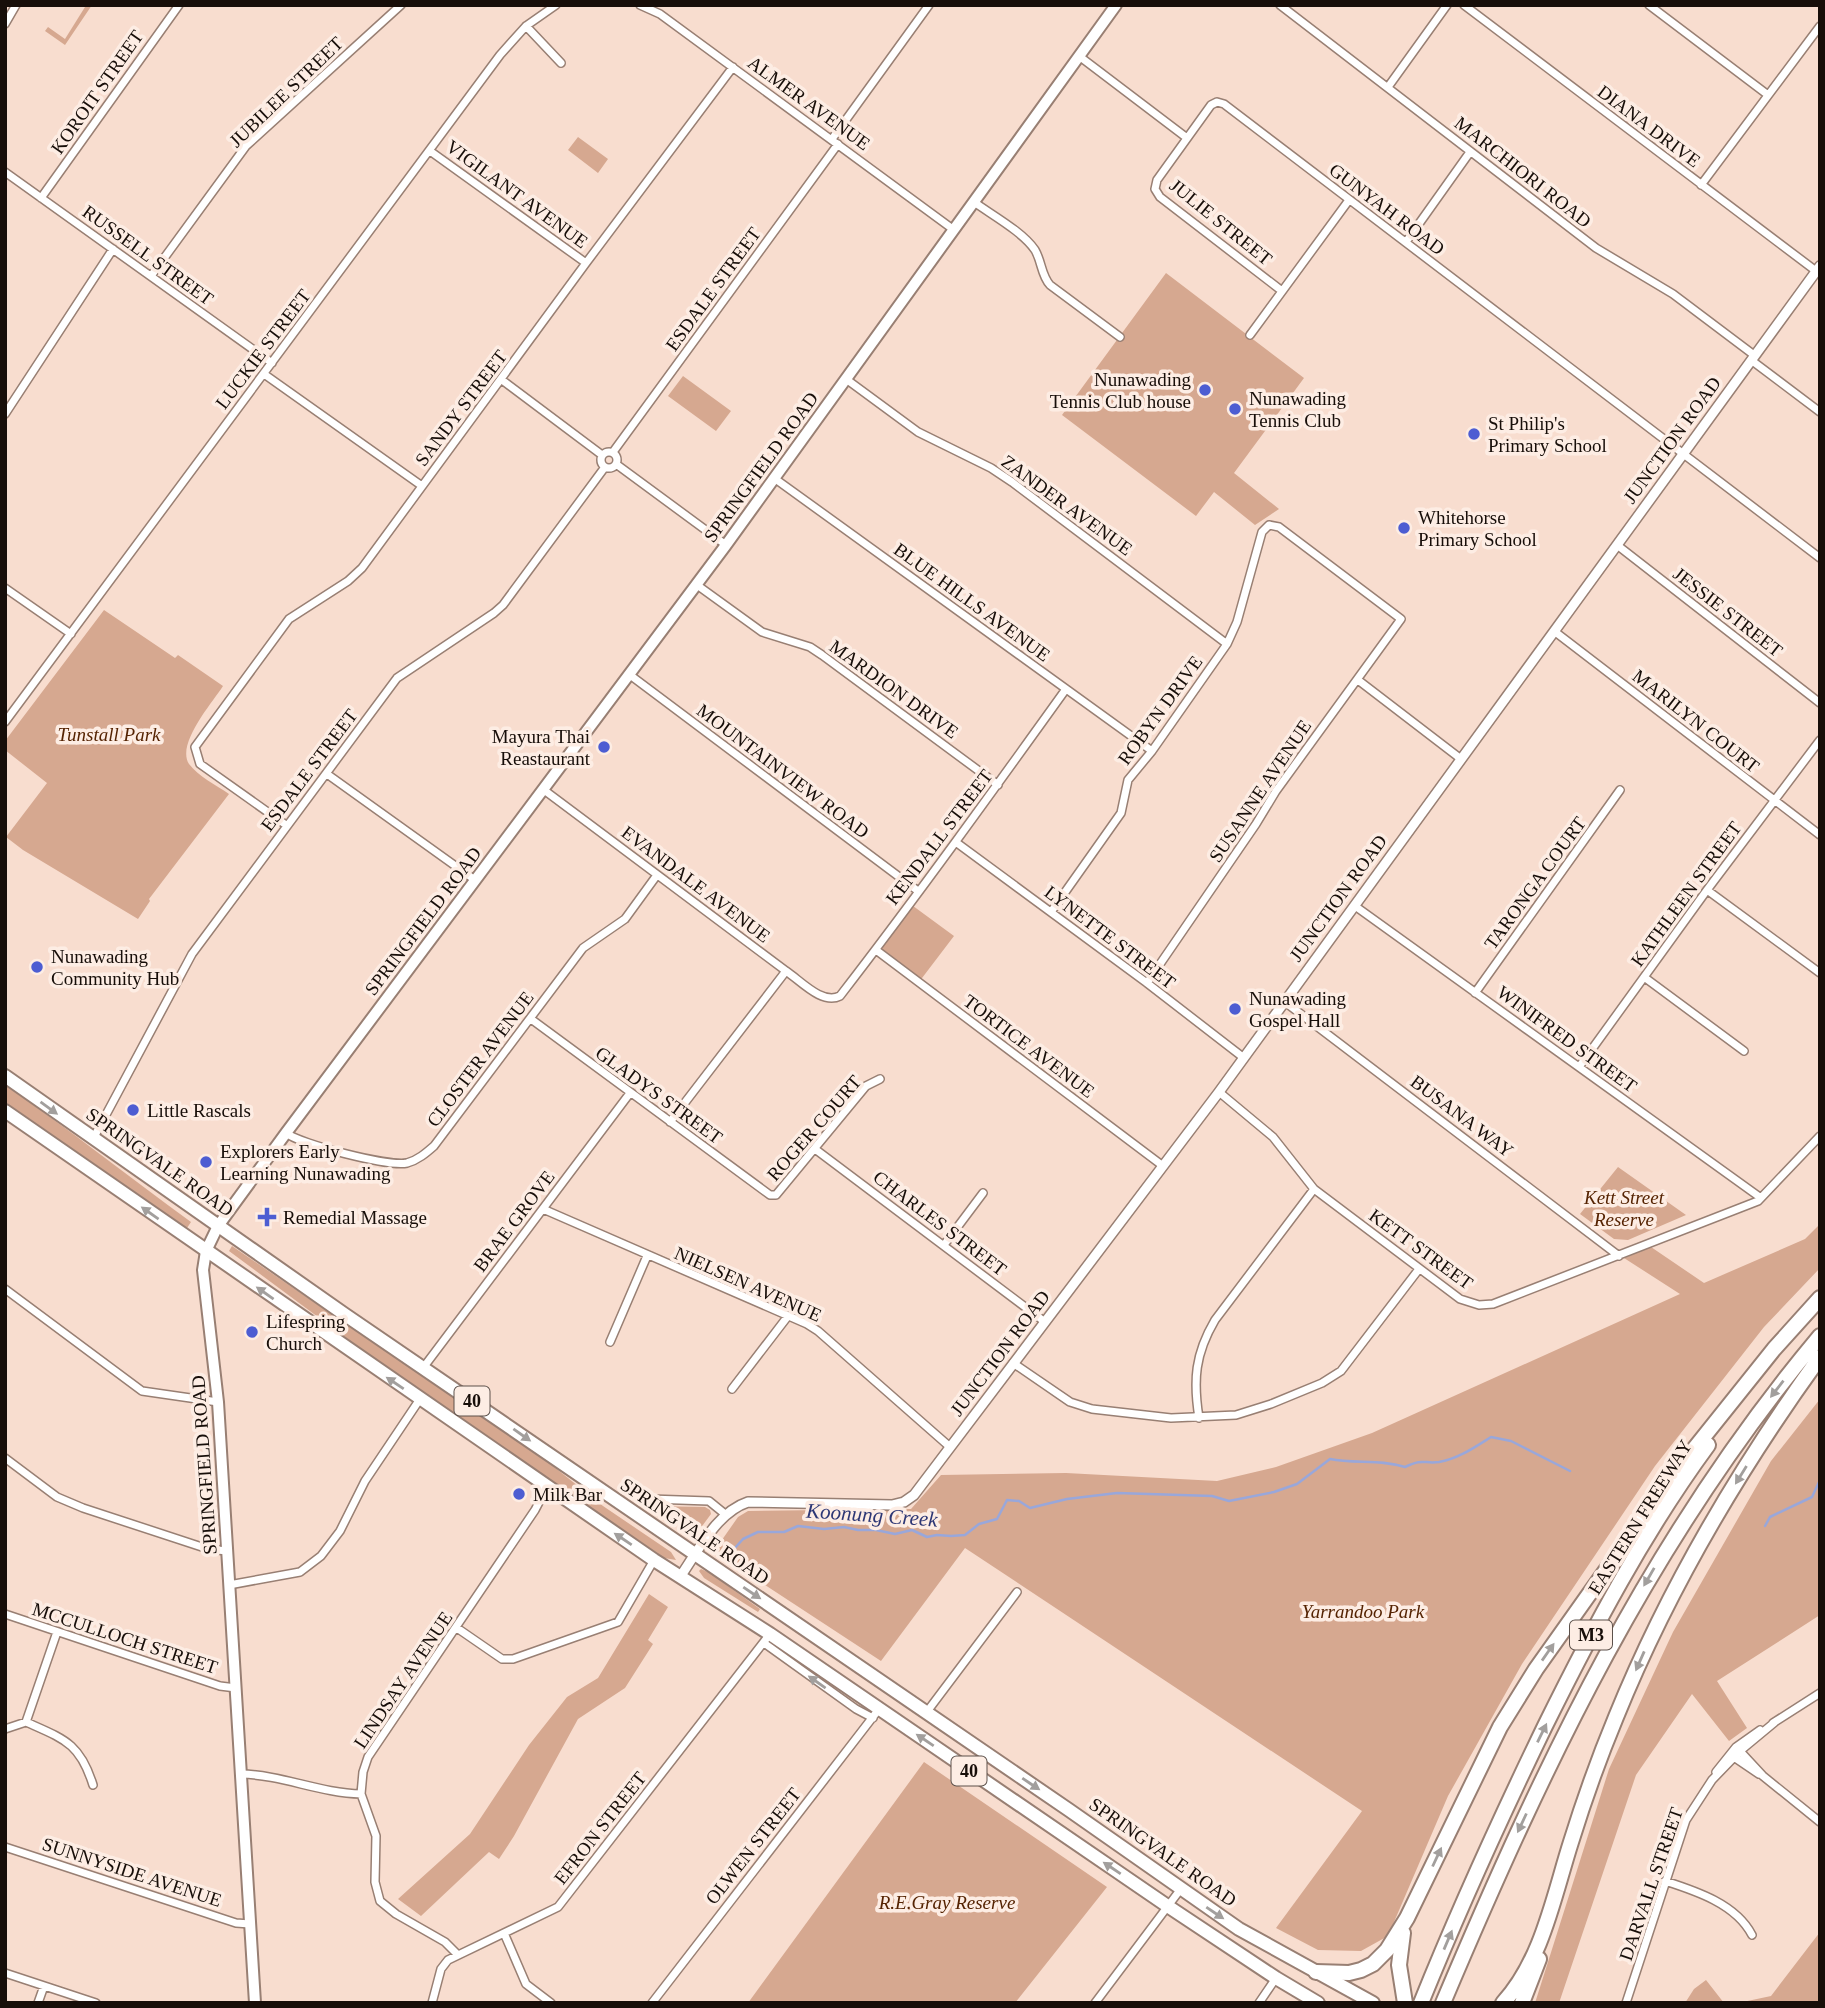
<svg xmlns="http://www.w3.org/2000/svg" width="1825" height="2008" viewBox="0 0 1825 2008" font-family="'Times New Roman',serif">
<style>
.green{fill:#d6a890}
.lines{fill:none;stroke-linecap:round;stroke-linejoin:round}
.stream{stroke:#99a7da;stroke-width:2.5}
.minor-casing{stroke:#987f73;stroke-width:10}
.tertiary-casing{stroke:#987f73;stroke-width:12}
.secondary-casing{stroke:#987f73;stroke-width:14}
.trunk-casing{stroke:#987f73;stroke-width:16}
.motorway-casing{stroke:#987f73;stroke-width:18}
.minor{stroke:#fff;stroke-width:7}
.tertiary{stroke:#fff;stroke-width:9}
.secondary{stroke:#fff;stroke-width:10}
.trunk{stroke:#fff;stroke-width:12}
.motorway{stroke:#fff;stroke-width:14}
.oneway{fill:#a29f9d}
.poi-dot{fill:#4d5dd2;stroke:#fdede4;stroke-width:2.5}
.labels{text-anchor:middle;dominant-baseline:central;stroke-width:7;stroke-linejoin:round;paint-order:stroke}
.shield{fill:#fdede4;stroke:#5c514b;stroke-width:2}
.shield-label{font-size:18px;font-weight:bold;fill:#170e09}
.street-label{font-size:19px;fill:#170e09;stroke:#fdede4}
.poi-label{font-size:19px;fill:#170e09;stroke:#fdede4;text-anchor:start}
.park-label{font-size:19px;font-style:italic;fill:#552302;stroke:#fdede4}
.water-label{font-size:21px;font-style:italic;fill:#2d3775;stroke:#fdede4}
</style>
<rect width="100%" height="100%" fill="#f8ddcf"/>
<path class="green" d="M84,5H92L65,45L45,31L48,27L65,39L85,7Z
M578,137L608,159L598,173L568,150Z
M1166,273L1304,378L1234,473L1279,509L1255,525L1214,492L1196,516L1062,415Z
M683,376L731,411L716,431L668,396Z
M104,610L175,658L178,655L223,686C212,703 176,744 189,764C198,776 216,785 229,794L149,899L150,901L138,919L23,850L6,837L47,783L5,750V741Z
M909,903L954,936L919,982L876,950Z
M5,1085C69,1129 129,1177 191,1222L187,1228L5,1102Z
M1618,1167L1686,1215L1628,1240L1614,1239L1580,1214Z
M1820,1224V1268L1764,1327L1655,1466L1522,1664L1448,1796L1388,1936L1361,1951L1318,1950L1276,1928L1362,1811L965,1548L881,1661L716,1553L717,1547L738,1517L748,1511L911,1509L941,1475L1066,1473L1217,1481L1276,1467L1372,1433L1680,1294L1624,1258L1651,1247L1704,1283L1805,1239Z
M232,1246L553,1466L603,1506L671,1552L676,1560L664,1558L376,1360L229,1251Z
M1820,1399V1615L1717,1681L1747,1728L1729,1741L1692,1694L1636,1775L1559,2003H1535L1609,1769L1673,1632L1771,1461Z
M651,1506L705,1507L710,1510L711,1514L697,1533L692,1534Z
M701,1569L710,1573L760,1609L758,1612L704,1578L699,1571Z
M649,1594L668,1607L648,1640L653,1644L625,1688L578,1719L514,1836L499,1859L489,1852L421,1916L398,1899L470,1834L529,1745L567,1697L598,1678Z
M924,1762L1107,1887L1015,2003H748Z
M1820,1932V2003H1738L1771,1996Z
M1706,1980L1724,2003H1685L1694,1989Z"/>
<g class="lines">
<path class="stream" d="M1765,1526L1770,1517L1812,1497L1820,1480
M725,1559L743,1539L758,1532H784L798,1526L824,1529L844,1527L858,1530H876L895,1534L912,1530L927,1537L937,1535L951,1536L965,1535L979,1524L997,1519L1007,1500L1019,1501L1030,1508L1067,1499L1117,1493L1212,1496L1229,1501L1274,1492L1297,1484L1330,1459C1355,1464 1380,1459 1405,1467C1424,1458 1423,1464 1439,1462C1458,1459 1475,1447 1491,1437L1511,1441L1570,1471"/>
<g class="minor-casing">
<path id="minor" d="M640,5L660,14L954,230
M1280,5L1596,248L1673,294L1754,355
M1464,5L1816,271
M1649,5L1768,95
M5,24L16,5
M526,26L561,63
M1079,56L1187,138
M1388,87L1447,5
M832,139L929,5
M430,151L586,263
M5,172L272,363
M1701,185L1820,26
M41,198L179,5
M974,202C992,215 1023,232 1035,250C1042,262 1041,275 1050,285L1120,337
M1406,242L1470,152
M151,276L246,146L401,5
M1282,291L1160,197L1155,189L1157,180L1211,105L1217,102L1224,104L1820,558
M1250,335L1349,200
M1751,360L1820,412
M264,374L422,486
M846,379L918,432L991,468L1012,482L1227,644
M502,380L602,455
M5,414L113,249
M601 460a8 8 0 1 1 16 0a8 8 0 1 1-16 0Z
M613,452L838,144
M616,464L726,545
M774,478L1152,751
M1617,545L1820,703
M697,585L762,632L810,647L822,655L998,785
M5,588L71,634
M1554,631L1820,835
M630,675L918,891
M1358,680L1461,759
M5,722L500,55L526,26L556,5
M327,774L475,880
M544,790L786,971C801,981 822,1005 840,996C918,895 992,792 1066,689
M286,825L200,764L195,747L289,619L348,581L362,568L586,263L733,67
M957,843L1147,983L1244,1058
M1707,890L1820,973
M1355,906L1761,1198
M1051,912L1121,813L1128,780L1152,751L1227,644L1237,622L1262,532L1269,525L1279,527L1401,619L1276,791L1256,824L1147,983
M876,950L1163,1166
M1644,977L1744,1051
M1475,993L1620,790
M1285,1002L1619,1256
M531,1019L770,1195H776L866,1086L880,1079
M1579,1067L1707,890L1820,740
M1219,1092L1273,1137L1314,1189L1460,1299L1479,1305L1493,1304L1758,1201L1820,1136
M670,1122L786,971
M286,1133C300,1144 389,1167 407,1163C418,1160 426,1153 434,1146L583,948L625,919L657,875
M93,1139L192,954L397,678L494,613L503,605L605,467
M815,1149L1045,1322
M543,1209L807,1324L818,1331L950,1447
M944,1245L983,1193
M5,1289L142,1391L218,1402
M610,1342L647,1256
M1013,1363L1070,1402L1092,1409L1171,1418L1236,1415L1271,1404L1322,1383L1341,1371L1419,1269
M423,1368L630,1093
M732,1389L788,1316
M1199,1418C1193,1380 1195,1354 1215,1320L1314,1189
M5,1458L57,1497L83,1508L208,1549L227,1551
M650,1499L709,1501L725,1514
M229,1585L300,1572L321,1556L340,1531L365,1481L420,1399
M5,1614L220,1686L236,1688
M457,1628L502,1659H513L618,1622L654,1560
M764,1643L856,1709L873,1718
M926,1713L1017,1592
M26,1722L57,1632
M1773,1723L1820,1693
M5,1729L26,1722C64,1739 80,1743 93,1785
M1737,1748L1763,1776L1820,1822
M1731,1755L1759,1774
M1716,1772L1736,1747L1760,1730
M241,1774C282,1775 320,1793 361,1794
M5,1847L236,1923L250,1924
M1665,1881C1696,1891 1736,1904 1752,1935
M504,1933L526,1984L551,2003
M457,1954L445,1942L396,1914L380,1901L375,1882L376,1836L361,1794L363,1772L368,1757L535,1510L547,1487
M5,1973L96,2003
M38,2003L44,1986
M432,2003L441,1969L448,1960L558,1907L770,1634
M652,2003L879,1709
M1095,2003L1180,1890
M1259,2003L1276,1978
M1626,2003L1686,1820L1712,1780L1740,1751L1775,1722"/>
</g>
<g class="tertiary-casing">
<path id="tertiary" d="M680,1577C698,1551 717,1512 748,1502L892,1505L904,1502L914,1495L1219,1092L1820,266"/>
</g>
<g class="secondary-casing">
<path id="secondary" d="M255,2003L218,1402L203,1270L206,1251L218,1226L286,1133L726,545L1116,5"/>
</g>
<g class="trunk-casing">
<path id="trunk" d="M5,1076L344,1314L1069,1810L1239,1929L1373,2003
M5,1111L654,1560L770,1634L1169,1907L1276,1978L1318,2003"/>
</g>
<g class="motorway-casing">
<path id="motorway" d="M1403,1933L1399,1965L1405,2003
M1316,1972L1349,1973L1361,1970L1373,1964L1387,1950L1407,1918L1500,1727L1536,1669L1678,1469L1774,1349L1820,1298
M1421,2003C1459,1909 1501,1817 1545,1726C1593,1629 1644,1532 1708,1445
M1443,2003C1545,1762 1650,1539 1820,1336
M1503,2003C1542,1961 1554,1895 1571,1842C1584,1800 1599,1758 1616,1717C1668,1589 1739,1469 1820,1357
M1522,2003L1539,1959"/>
</g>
<use href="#minor" class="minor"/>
<use href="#tertiary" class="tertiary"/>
<use href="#secondary" class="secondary"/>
<use href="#trunk" class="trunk"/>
<use href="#motorway" class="motorway"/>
</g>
<defs><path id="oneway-solid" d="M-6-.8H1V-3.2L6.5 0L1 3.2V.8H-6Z" transform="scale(1.75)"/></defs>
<g class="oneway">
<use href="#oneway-solid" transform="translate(49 1108) rotate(36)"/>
<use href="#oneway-solid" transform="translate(150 1213) rotate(-145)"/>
<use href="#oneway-solid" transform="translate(265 1293) rotate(-145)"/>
<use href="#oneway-solid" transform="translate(395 1383) rotate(-146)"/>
<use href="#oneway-solid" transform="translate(1777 1389) rotate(128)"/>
<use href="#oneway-solid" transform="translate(522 1435) rotate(35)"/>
<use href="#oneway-solid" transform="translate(1741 1475) rotate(122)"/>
<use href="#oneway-solid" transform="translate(623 1539) rotate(-146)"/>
<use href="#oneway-solid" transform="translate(1649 1577) rotate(120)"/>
<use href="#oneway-solid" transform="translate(752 1593) rotate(34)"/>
<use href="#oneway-solid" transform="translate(1548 1652) rotate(-55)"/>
<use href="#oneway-solid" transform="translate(1640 1661) rotate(114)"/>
<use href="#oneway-solid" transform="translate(817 1682) rotate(-145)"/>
<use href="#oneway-solid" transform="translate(1542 1733) rotate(-64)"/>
<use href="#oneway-solid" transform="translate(925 1740) rotate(-146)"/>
<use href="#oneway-solid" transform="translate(1031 1784) rotate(34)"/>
<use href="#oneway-solid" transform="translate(1522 1823) rotate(115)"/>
<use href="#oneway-solid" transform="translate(1437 1857) rotate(-65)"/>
<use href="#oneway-solid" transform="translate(1112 1868) rotate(-146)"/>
<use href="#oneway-solid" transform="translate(1215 1913) rotate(34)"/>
<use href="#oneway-solid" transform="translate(1448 1940) rotate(-67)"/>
</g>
<g class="poi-dot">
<circle cx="1205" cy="390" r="7"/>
<circle cx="1235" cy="409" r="7"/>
<circle cx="1474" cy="434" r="7"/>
<circle cx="1404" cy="528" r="7"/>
<circle cx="604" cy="747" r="7"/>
<circle cx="37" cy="967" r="7"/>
<circle cx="1235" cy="1009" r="7"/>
<circle cx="133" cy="1110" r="7"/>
<circle cx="206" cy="1162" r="7"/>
<path d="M263.5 1206.5h7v7h7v7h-7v7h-7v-7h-7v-7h7z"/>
<circle cx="252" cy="1332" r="7"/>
<circle cx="519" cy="1494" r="7"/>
</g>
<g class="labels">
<g class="shield">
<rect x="454.5" y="1386.5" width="35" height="29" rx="5"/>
<rect x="1570" y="1620.5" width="42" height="29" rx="5"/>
<rect x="951.5" y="1756.5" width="35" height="29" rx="5"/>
</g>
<g class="shield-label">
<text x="472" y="1401">40</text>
<text x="1591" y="1635">M3</text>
<text x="969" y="1771">40</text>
</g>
<g class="street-label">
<text transform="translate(97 92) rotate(-55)">KOROIT STREET</text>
<text transform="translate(286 92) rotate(-44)">JUBILEE STREET</text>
<text transform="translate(809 103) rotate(36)">ALMER AVENUE</text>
<text transform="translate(1649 126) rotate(37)">DIANA DRIVE</text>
<text transform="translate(1523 172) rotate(38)">MARCHIORI ROAD</text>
<text transform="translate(517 194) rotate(36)">VIGILANT AVENUE</text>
<text transform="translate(1387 209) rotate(37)">GUNYAH ROAD</text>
<text transform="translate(1221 222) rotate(39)">JULIE STREET</text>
<text transform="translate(148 255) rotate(36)">RUSSELL STREET</text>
<text transform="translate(713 289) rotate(-54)">ESDALE STREET</text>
<text transform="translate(263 349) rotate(-53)">LUCKIE STREET</text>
<text transform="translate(461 408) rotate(-53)">SANDY STREET</text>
<text transform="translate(1672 440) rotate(-54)">JUNCTION ROAD</text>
<text transform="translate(761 467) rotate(-54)">SPRINGFIELD ROAD</text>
<text transform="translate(1067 505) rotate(36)">ZANDER AVENUE</text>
<text transform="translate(972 602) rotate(36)">BLUE HILLS AVENUE</text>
<text transform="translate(1728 612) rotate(38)">JESSIE STREET</text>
<text transform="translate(894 689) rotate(36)">MARDION DRIVE</text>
<text transform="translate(1160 710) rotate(-54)">ROBYN DRIVE</text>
<text transform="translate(1696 721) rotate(38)">MARILYN COURT</text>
<text transform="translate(309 770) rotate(-53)">ESDALE STREET</text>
<text transform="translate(783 771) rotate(37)">MOUNTAINVIEW ROAD</text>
<text transform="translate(1260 791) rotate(-56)">SUSANNE AVENUE</text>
<text transform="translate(939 837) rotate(-53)">KENDALL STREET</text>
<text transform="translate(1535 883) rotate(-54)">TARONGA COURT</text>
<text transform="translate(696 884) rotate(37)">EVANDALE AVENUE</text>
<text transform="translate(1686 894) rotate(-54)">KATHLEEN STREET</text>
<text transform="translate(1338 898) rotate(-54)">JUNCTION ROAD</text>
<text transform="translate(423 921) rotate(-53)">SPRINGFIELD ROAD</text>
<text transform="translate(1110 937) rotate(37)">LYNETTE STREET</text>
<text transform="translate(1567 1039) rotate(36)">WINIFRED STREET</text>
<text transform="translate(1029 1046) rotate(37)">TORTICE AVENUE</text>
<text transform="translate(480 1059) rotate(-53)">CLOSTER AVENUE</text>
<text transform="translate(659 1095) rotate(36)">GLADYS STREET</text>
<text transform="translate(1462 1116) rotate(37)">BUSANA WAY</text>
<text transform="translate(814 1128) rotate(-49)">ROGER COURT</text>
<text transform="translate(160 1162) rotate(35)">SPRINGVALE ROAD</text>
<text transform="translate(514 1221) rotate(-53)">BRAE GROVE</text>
<text transform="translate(940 1223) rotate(37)">CHARLES STREET</text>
<text transform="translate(1421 1249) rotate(36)">KETT STREET</text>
<text transform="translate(748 1284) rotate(24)">NIELSEN AVENUE</text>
<text transform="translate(1000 1353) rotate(-53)">JUNCTION ROAD</text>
<text transform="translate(204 1465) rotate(-94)">SPRINGFIELD ROAD</text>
<text transform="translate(1640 1517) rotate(-58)">EASTERN FREEWAY</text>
<text transform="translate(695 1531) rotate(34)">SPRINGVALE ROAD</text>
<text transform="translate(125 1638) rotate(18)">MCCULLOCH STREET</text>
<text transform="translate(403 1680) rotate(-56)">LINDSAY AVENUE</text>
<text transform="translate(600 1828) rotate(-52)">EFRON STREET</text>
<text transform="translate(753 1846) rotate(-52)">OLWEN STREET</text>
<text transform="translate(1163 1852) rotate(35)">SPRINGVALE ROAD</text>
<text transform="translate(132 1872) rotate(18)">SUNNYSIDE AVENUE</text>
<text transform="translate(1651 1884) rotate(-71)">DARVALL STREET</text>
</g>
<g class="poi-label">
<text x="1191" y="379" text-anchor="end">Nunawading<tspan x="1191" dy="22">Tennis Club house</tspan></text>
<text x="1249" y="398">Nunawading<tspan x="1249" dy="22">Tennis Club</tspan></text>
<text x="1488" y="423">St Philip's<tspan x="1488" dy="22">Primary School</tspan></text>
<text x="1418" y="517">Whitehorse<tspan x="1418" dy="22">Primary School</tspan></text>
<text x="590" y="736" text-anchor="end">Mayura Thai<tspan x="590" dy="22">Reastaurant</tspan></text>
<text x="51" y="956">Nunawading<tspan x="51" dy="22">Community Hub</tspan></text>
<text x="1249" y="998">Nunawading<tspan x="1249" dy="22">Gospel Hall</tspan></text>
<text x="147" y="1110">Little Rascals</text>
<text x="220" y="1151">Explorers Early<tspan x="220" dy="22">Learning Nunawading</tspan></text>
<text x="283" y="1217">Remedial Massage</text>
<text x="266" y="1321">Lifespring<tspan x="266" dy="22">Church</tspan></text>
<text x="533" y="1494">Milk Bar</text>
</g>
<g class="park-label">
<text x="109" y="734">Tunstall Park</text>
<text x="1624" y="1197">Kett Street<tspan x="1624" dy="22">Reserve</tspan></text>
<text x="1363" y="1611">Yarrandoo Park</text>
<text x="947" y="1902">R.E.Gray Reserve</text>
</g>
<g class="water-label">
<text transform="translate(872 1515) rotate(4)">Koonung Creek</text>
</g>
</g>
<rect width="1825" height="2008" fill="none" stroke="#170e09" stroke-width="14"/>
</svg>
